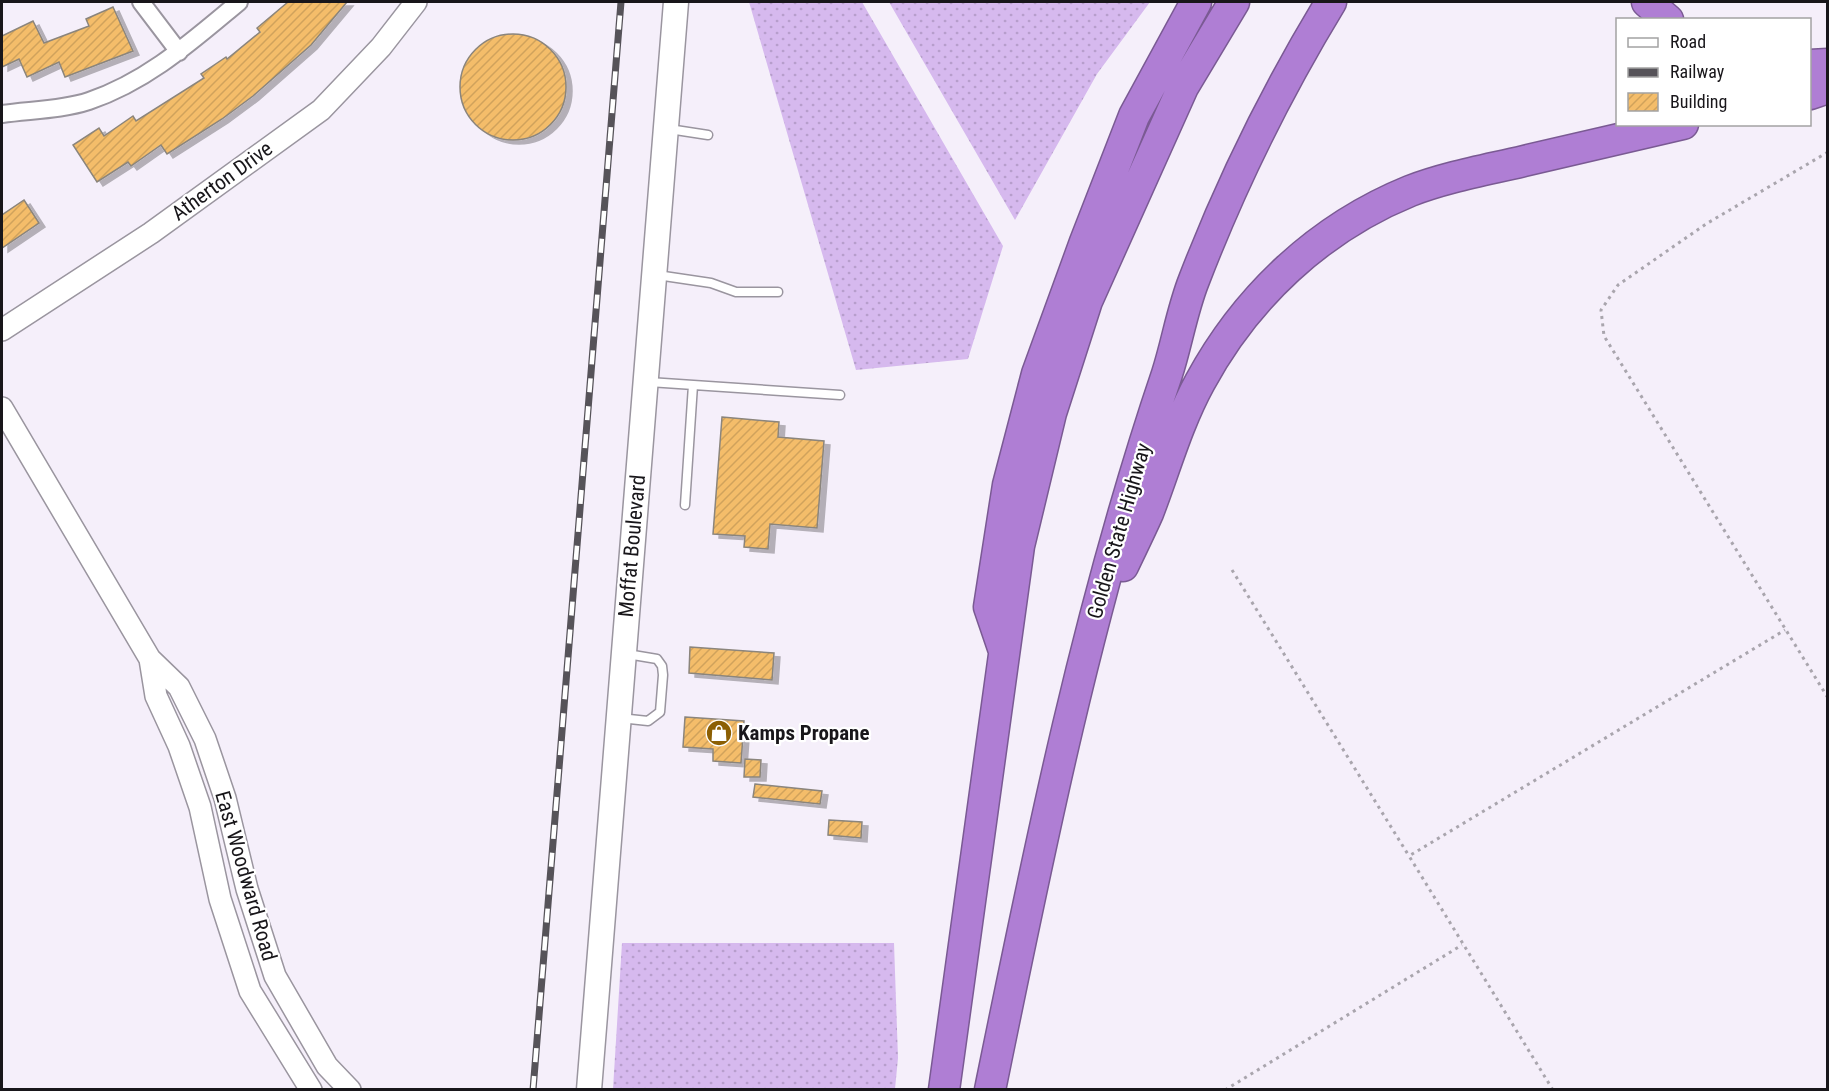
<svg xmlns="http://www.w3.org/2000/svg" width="1829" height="1091" viewBox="0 0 1829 1091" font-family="'Roboto Condensed',sans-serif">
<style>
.grass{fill:url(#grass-dots)}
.building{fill:url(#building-hatch);stroke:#8b857c;stroke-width:1.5;filter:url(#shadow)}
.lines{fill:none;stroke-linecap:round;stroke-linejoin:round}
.service-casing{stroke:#9a959f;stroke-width:11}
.minor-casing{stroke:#9a959f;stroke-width:20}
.tertiary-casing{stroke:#9a959f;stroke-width:24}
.secondary-casing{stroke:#9a959f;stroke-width:27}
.motorway-casing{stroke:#7a5a93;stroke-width:33}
.path{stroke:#a9a5ad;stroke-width:3;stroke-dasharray:3 4.5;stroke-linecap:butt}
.service{stroke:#fff;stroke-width:8}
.minor{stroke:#fff;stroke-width:16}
.tertiary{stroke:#fff;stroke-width:21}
.secondary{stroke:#fff;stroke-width:24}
.motorway{stroke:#af7ed4;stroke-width:30}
.rail-casing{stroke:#565359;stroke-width:7}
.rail{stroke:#fff;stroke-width:4.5;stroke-dasharray:14;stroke-linecap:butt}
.labels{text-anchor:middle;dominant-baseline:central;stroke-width:4.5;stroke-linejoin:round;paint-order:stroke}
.street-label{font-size:21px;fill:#18161a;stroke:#fff}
.poi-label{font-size:21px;font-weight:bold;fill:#18161a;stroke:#fff;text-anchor:start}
</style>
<defs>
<pattern id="grass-dots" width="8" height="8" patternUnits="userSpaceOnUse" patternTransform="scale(1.5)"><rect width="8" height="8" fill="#d6b9ee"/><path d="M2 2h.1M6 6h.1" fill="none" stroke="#b79ecc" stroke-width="1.8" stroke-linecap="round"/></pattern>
<pattern id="building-hatch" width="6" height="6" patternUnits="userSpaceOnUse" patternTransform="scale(1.5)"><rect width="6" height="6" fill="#f4bd6a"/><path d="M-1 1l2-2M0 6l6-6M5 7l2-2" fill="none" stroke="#d0a25b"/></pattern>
<filter id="shadow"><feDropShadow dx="6" dy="4" stdDeviation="0" flood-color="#0004"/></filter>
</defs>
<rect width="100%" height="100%" fill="#f5effa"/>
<path class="grass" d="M749,2H862L1003,246L968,359L856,370Z
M889,2H1150L1097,74L1015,220Z
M622,943H894L898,1058L895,1089H613Z"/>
<path class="building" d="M288,2H347L311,45L253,96L222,119L167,154L161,145L131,166L128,162L97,182L73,145L99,128L104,136L133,116L136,121L204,78L201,74L226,57L227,59L260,32L257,28Z
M113,7L133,51L65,77L59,62L27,77L19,59L2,67V36L33,21L44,43L89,26L86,19Z
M460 87a53 53 0 1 1 106 0a53 53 0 1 1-106 0Z
M24,200L39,223L2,248V215Z
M722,417L779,422L778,437L824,441L817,528L770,524L768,549L744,547L745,536L713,534Z
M690,647L774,653L772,680L689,673Z
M685,717L744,721L741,763L713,761V749L683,747Z
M745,759L761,760L760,777H744Z
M755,784L822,791L820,804L753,797Z
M829,820L862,822L861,838L828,835Z"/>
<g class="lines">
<g class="service-casing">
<path id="service" d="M669,129L708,135
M657,275L711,283L736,292H778
M649,382L840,395
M685,505L693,385
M620,718L648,721L660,712L663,675L662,666L657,659L627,654"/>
</g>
<g class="minor-casing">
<path id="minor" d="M141,2L179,52
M2,114C29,110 62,110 89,101C148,81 192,41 239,2"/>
</g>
<g class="tertiary-casing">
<path id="tertiary" d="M2,330L151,233L321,110L381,47L416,2
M2,408L150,659L179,687L205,739L225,798L247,889L275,976L327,1066L350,1090
M150,659L156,696L179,746L200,807L220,899L250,991L311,1090"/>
</g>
<g class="secondary-casing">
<path id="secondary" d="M589,1090L676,2"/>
</g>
<g class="motorway-casing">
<path id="motorway" d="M1647,2L1668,20
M1810,65L1828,64
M1810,94L1828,88
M1123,566C1131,549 1140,531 1148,513C1165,469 1177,424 1200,382C1246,297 1319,228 1410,191C1446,177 1486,170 1524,161C1577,149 1630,136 1683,124
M1003,648L989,607L1008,485L1037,374L1085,242L1134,116L1196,2
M944,1090L1019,546L1051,413L1087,301L1183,87L1234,2
M990,1090C1039,849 1088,607 1167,374C1177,343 1182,310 1194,280C1231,184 1278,89 1331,2"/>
</g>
<path class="path" d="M1828,152L1706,224L1618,285L1601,310L1604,336L1828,698
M1232,570L1409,856
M1225,1090L1462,945
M1553,1090L1409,856L1785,630"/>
<use href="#service" class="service"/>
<use href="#minor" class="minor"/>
<use href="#tertiary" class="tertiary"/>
<use href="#secondary" class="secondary"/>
<use href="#motorway" class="motorway"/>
<g class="rail-casing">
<path id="rail" d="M533,1090L621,2"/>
</g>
<use href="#rail" class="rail"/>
</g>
<defs>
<g id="shop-disc" transform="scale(1.35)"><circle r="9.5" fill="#8c5f03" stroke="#fff"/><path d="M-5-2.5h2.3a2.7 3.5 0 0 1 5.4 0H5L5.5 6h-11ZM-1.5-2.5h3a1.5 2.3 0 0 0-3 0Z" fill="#fff"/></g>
</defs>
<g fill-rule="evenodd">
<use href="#shop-disc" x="719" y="733"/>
</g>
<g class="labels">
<g class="street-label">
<text transform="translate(222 181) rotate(-36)">Atherton Drive</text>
<text transform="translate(1119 531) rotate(-74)">Golden State Highway</text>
<text transform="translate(632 546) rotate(-85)">Moffat Boulevard</text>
<text transform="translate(246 876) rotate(74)">East Woodward Road</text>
</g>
<g class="poi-label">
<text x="738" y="733">Kamps Propane</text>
</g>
</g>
<rect width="1829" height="1091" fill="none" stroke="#18161a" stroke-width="6"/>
<rect x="1616" y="18" width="195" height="108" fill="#ffffff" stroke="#a3a2a3" stroke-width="1.5"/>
<rect x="1628" y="38" width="30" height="9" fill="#ffffff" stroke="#a3a2a3" stroke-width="1.5"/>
<text x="1670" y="48" font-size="18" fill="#18161a">Road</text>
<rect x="1628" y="68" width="30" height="9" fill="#565359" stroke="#a3a2a3" stroke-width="1.5"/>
<text x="1670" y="78" font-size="18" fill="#18161a">Railway</text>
<rect x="1628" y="93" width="30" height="18" fill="url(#building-hatch)" stroke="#a3a2a3" stroke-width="1.5"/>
<text x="1670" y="108" font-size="18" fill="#18161a">Building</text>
</svg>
